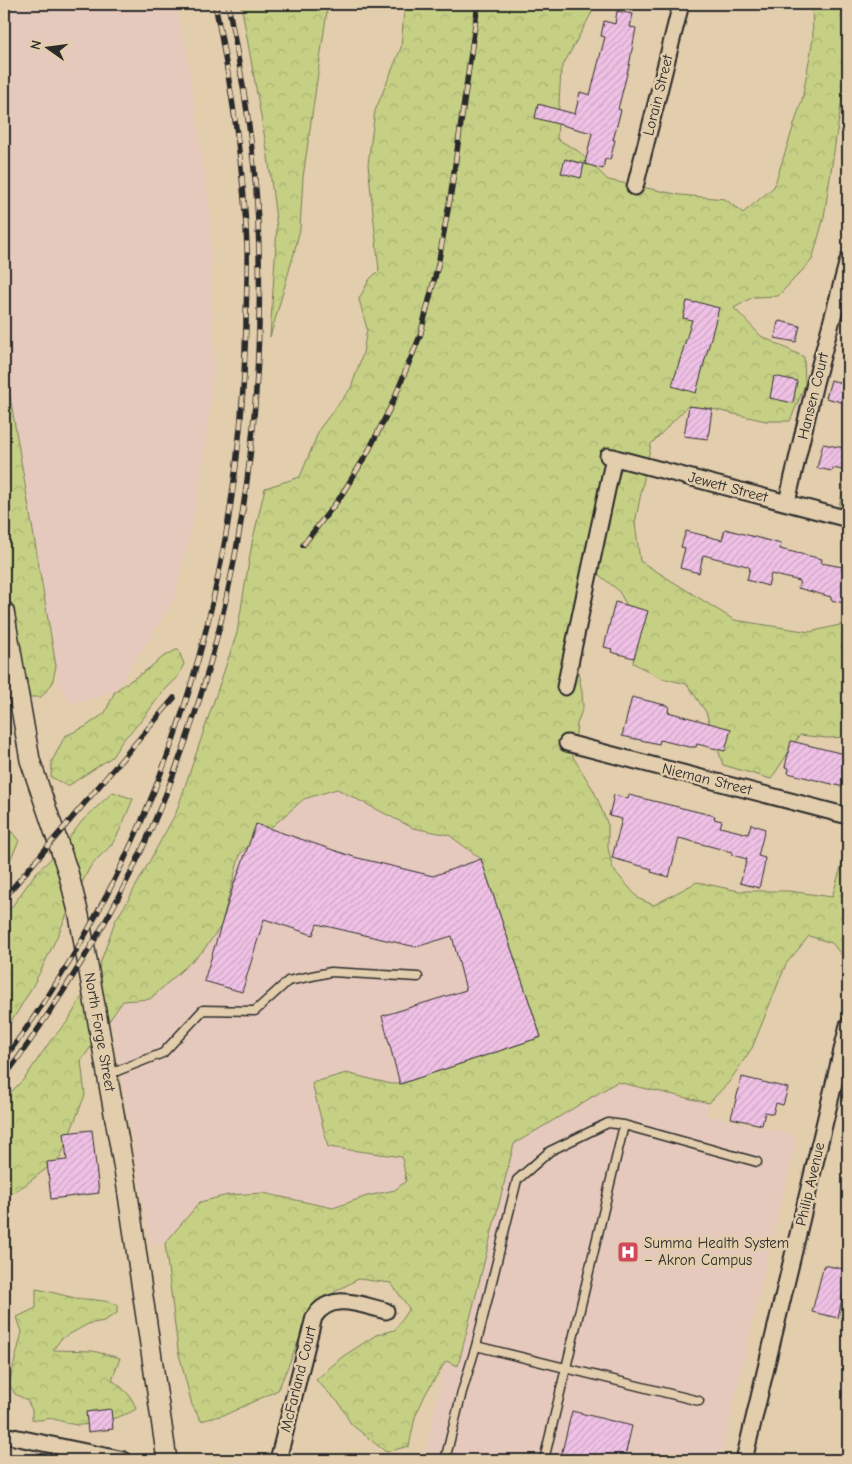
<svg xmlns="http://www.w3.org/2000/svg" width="852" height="1464" viewBox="0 0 852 1464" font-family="'Comic Neue',sans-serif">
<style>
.built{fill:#e6c9bd}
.forest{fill:url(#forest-crowns);stroke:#787e58}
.park{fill:url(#park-tufts);stroke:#787e58}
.building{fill:url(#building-hatch);stroke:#2b2b2b}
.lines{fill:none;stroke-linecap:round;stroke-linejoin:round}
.service-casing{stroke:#2b2b2b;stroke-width:11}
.minor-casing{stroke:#2b2b2b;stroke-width:19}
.tertiary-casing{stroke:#2b2b2b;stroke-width:22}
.service{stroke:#e2cdac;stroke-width:8}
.minor{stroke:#e2cdac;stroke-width:15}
.tertiary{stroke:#e2cdac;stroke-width:19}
.rail-casing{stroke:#2b2b2b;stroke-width:5.5}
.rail{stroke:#e2cdac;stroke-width:4;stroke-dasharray:11;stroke-linecap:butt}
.labels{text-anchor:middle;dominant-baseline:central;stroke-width:5;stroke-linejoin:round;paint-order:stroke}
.street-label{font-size:15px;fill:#2b2b2b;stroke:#e2cdac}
.poi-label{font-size:15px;fill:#2b2b2b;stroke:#e2cdac;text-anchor:start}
</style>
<defs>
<pattern id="forest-crowns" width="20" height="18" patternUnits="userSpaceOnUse" patternTransform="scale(1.25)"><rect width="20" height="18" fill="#c5d084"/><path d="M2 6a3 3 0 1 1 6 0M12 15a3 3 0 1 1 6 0" fill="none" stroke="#a9b372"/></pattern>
<pattern id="park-tufts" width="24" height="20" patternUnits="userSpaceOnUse" patternTransform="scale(1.25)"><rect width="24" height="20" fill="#c5d084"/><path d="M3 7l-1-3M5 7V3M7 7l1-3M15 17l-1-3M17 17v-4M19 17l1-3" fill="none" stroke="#a9b372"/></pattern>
<pattern id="building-hatch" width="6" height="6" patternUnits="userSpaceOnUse" patternTransform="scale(1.25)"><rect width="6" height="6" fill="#efc1e5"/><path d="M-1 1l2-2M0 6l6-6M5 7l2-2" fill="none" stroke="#cda6c5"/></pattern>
</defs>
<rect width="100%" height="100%" fill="#e2cdac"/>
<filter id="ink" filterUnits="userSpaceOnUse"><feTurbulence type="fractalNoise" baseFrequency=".02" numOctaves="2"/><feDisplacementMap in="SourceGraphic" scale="10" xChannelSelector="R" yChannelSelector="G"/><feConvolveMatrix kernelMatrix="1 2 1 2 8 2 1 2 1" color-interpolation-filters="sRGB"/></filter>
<g filter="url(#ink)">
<path class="built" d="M4,4H175L187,53L210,210L214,371L200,489L174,601L115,691L73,705L60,688L4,361Z
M337,789L413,828L449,835L481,859L541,1037L400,1084H391L328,1147L402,1157L406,1180L395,1190L367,1196L333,1208L263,1193L200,1202L165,1243L151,1247L111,1019L123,1001L150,999L203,951L221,926L240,854L304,799Z
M617,1082L709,1103L706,1115L797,1135L720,1460H423L446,1361L458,1366L514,1144Z"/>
<path class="forest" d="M241,4H328L303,177L300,229L293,257L270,337L277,227L268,156Z
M403,4H595L591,14L561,69L557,139L578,151L608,180L680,195L725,199L743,213L774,187L802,100L813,39L812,4H848V59L824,217L812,260L778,296L753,297L734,308L761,336L804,357L805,385L790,421H766L712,409L688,406L651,444L635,523L640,561L734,620L810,632L848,623V737L826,738L800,735L771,779L723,765L706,712L687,684L661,678L633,663L636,634L625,602L618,590L598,574L582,579L571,636L582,692L583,707L577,724L573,757L594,791L608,825V848L613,869L639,899L654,905L697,882L739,891H789L832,897L843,861L848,852V963L832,943L809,936L786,964L752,1048L729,1082L709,1103L617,1082L514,1144L458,1366L446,1361L426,1393L415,1417L409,1446L386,1452L351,1424L340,1404L316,1380L342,1357L376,1335L395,1330L409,1308L391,1283L358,1279L336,1291L312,1309L278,1390L227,1414L201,1421L192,1405L178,1350L165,1243L200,1202L228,1195L263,1193L333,1208L367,1196L395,1190L406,1181L402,1157L328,1147L312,1083L346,1073L391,1084H400L541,1037L481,859L449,835L413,828L337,789L304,799L240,854L221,926L203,951L150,999L123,1001L81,1061L85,1095L60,1158L25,1185L4,1198V1099L25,1078L51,1040L68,1021L99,967L115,921L126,904L176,813L237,633L252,543L265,488L300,477L320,428L351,388L363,353L367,329L359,299L369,280L379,270L368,164L375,111L401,48L404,11Z
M4,361L56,666L52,684L41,697H31L23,686L4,568Z
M178,649L184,664L177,678L162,693L141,721L123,740L112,757L68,786L51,777L52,761L65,736L85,727L105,713L115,691L148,669L163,657Z
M113,792L133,799C127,812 122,828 114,841C108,851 95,858 89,869C61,923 41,982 4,1031V918L35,874L56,854L83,820Z
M12,832L19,841L4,873V834Z
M36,1289C49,1291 61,1295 75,1298C89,1300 104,1299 117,1305V1313L104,1321L88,1324L61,1339L53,1350L93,1351L120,1358L112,1380C124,1389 131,1394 136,1409C127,1416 89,1426 77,1425C69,1424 62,1421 54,1419C47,1417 42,1422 32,1419V1410L27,1400L15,1394L9,1384L22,1332L17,1317L36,1308Z"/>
<path class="park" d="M848,469V508L839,506Z"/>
<path class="building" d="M617,11L633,14L630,27L636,28L629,66L618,109L621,110L613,140H615L610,160L605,159L603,169L585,164L592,133L535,118L538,104L575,114L580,92L590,95L605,37L601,36L604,21L615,24Z
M565,159L584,164L581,178L561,173Z
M687,301L696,303L697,302L719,308L696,393L672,386L692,320L683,318Z
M780,321L800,326L796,342L775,338L778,322Z
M774,376L797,381L793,403L770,398Z
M831,380L848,385V404L826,398Z
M689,406L712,409L708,439L684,436Z
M823,444L844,448V451L848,452V467L844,465L842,470L833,468L832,471L817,468Z
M725,529L781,544L780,549L822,559L821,563L848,568V604L831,600V597L798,588L800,581L771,574L768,586L747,580L750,568L747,566L703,555L699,573L680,568L685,548L681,547L686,531L722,540Z
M615,602L648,611L634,658L611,652L612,649L604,647Z
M632,697L669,706L668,712L731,729L725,751L697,744L696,747H689L660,740L659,744L622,736Z
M791,741L848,755V788L788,773L789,768L785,767Z
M614,795L628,799L629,795L715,816L714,819L722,821L720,827L748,834L751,824L765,829L758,856L765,858L764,863H765L759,888L740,883L747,859L732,855V852L679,838L669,877L651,872L652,869L612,858L622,819L609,816Z
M256,824L354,857L433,876L481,859L541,1037L400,1084L382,1016L466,990L452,936L416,947L317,924L313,935L264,919L242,992L204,981L235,880H236Z
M742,1077L788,1088L783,1105L776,1103L773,1114L765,1112L762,1125L731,1118Z
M92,1130L99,1193L51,1199L47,1162L67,1160L64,1133Z
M824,1265L848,1270L838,1318L812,1312Z
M111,1409L113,1429L88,1432L86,1412Z
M572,1411L632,1426L624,1460H560Z"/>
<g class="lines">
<g class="service-casing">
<path id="service" d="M107,1075L163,1053L203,1010L255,1011L288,981L331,972L418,977
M476,1346L699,1401
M445,1460L462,1392L476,1346L517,1180L550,1151L608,1123L624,1125L757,1162
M544,1460L624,1125"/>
</g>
<g class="minor-casing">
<path id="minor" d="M635,187L681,4
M608,456L848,519
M787,502L815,383L848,260
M565,687L614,457
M567,743L848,816
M4,1435L124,1460
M278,1460L314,1317C331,1291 361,1305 386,1311
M744,1460L848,1025"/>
</g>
<g class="tertiary-casing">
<path id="tertiary" d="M4,611L30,760L68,872L79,915L126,1181L167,1460"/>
</g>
<use href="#service" class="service"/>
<use href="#minor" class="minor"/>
<use href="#tertiary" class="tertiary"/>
<g class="rail-casing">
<path id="rail" d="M303,545L339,499L367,454L392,404L420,336L438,265L451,193L478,4
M4,898L174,698
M4,1059C164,846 240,589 246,325C246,299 248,273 247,247C244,165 231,84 215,4
M4,1078C59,1001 111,921 149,834C234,643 267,432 258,223C255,149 242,76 228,4"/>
</g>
<use href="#rail" class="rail"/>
</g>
</g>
<defs>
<g id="hospital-square" transform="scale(1.125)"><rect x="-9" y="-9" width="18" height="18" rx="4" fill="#d1495b" stroke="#e2cdac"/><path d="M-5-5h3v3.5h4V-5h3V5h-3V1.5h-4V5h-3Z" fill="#fff"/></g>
</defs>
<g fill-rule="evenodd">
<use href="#hospital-square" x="628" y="1252"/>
</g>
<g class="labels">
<g class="street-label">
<text transform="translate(658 95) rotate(-76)">Lorain Street</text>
<text transform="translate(813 396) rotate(-76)">Hansen Court</text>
<text transform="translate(728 487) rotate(15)">Jewett Street</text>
<text transform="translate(707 779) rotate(14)">Nieman Street</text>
<text transform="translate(100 1032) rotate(80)">North Forge Street</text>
<text transform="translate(810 1184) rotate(-77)">Philip Avenue</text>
<text transform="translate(298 1379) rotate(-76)">McFarland Court</text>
</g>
<g class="poi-label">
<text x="644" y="1243">Summa Health System<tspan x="644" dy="17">– Akron Campus</tspan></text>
</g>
</g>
<rect width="852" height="1464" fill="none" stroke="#e2cdac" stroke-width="20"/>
<rect x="10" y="10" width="832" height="1444" fill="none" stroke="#2b2b2b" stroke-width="2" filter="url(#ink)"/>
<g transform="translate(48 48) rotate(284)" stroke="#e2cdac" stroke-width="4" paint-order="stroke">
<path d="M0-4L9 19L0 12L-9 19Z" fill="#2b2b2b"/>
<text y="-8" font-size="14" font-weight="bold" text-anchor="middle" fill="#2b2b2b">N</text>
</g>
</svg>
